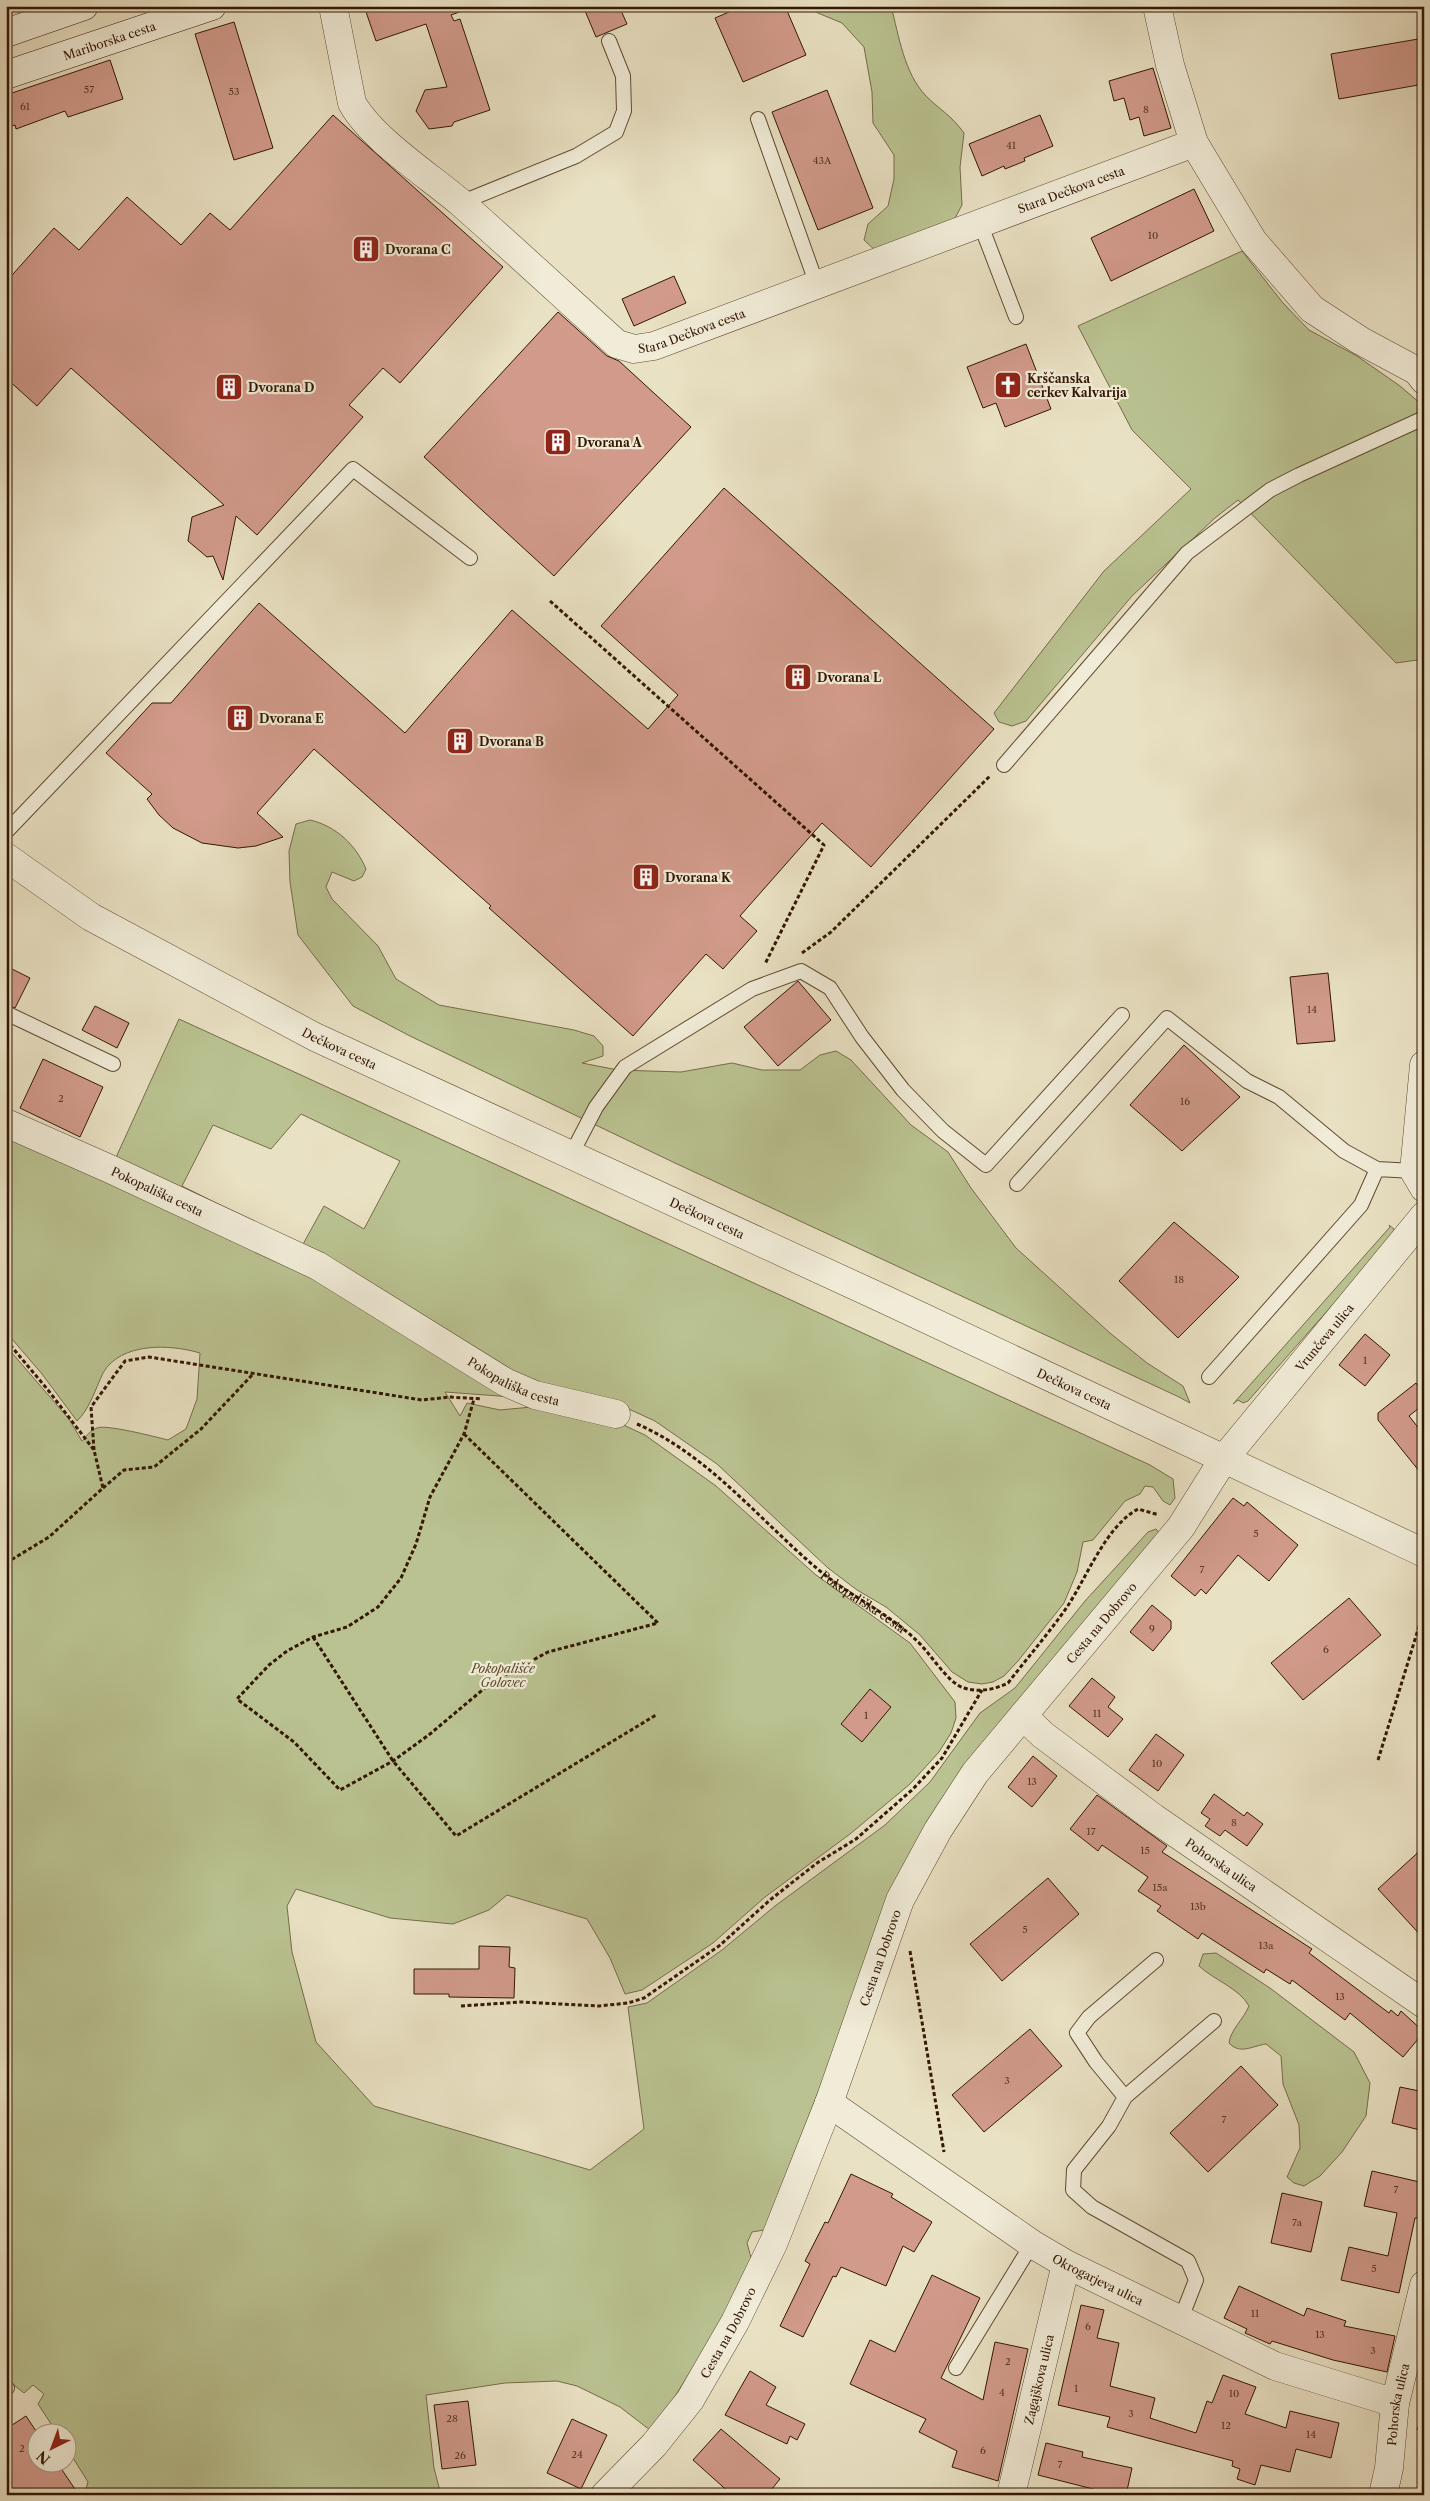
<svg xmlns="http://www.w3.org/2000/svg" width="1430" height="2501" viewBox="0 0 1430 2501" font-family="'Libre Caslon Text',serif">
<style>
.green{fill:#bac291;stroke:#766c4a;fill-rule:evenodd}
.building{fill:#d19a8a;stroke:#331702}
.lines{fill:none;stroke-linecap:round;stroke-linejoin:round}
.service-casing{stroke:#604a32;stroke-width:16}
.minor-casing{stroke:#604a32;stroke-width:29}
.tertiary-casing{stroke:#604a32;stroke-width:29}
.secondary-casing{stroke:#331702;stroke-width:29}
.path{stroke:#331702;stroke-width:3;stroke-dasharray:4 2.5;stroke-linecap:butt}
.service{stroke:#f1ecd8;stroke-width:14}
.minor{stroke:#f1ecd8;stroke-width:28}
.tertiary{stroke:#f1ecd8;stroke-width:28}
.secondary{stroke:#f1ecd8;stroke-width:28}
.labels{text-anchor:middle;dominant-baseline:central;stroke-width:4.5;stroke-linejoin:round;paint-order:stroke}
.number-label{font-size:10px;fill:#5a3824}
.street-label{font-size:12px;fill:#331702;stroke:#f1ecd8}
.poi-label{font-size:12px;font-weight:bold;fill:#331702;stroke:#f1ecd8;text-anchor:start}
.park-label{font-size:12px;font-style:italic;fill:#5c4a2d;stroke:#f1ecd8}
</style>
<rect width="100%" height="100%" fill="#e9e1c3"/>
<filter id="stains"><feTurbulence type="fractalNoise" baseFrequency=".004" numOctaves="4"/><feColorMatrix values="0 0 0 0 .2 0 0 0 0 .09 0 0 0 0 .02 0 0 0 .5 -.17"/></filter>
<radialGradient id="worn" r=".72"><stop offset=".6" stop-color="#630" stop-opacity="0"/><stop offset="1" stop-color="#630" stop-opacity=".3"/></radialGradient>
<path class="green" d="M801,6H891C899,36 904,73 926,96C940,110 951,115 964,133L960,167L962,205L954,220L876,251L864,240L868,224L888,206L894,179V155L873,123L872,92L864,47L842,23Z
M1242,251L1283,303L1309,330L1357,356L1400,386L1421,404L1418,409L1417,429H1424V659L1396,663L1238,500L1215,518L1132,596L1026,721L1012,726L999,722L994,713L1104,571L1191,489L1132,430L1078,326Z
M310,820C336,826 356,845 366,869L362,877L354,881L332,872L326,887L332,899L378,946L396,979L439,1005L574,1030L594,1036L603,1046V1056L582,1063L618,1070L681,1072L732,1063L762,1070H800L820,1055L836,1051L851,1060L911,1125L948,1152L971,1188L1016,1248L1110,1333L1147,1363L1183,1386L1190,1403L1179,1397L675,1163L410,1036L353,1006L298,935L290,882L289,851L296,824Z
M179,1019L1150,1465L1173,1479L1175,1498L1170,1505L1163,1501L1153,1487L1145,1486L1140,1494L1125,1501L1093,1540L1083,1542L1077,1572L1064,1603L1018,1661L1004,1676L993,1682L982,1684L968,1682L952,1672L920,1635L886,1607L857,1590L828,1568L717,1464L655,1421L620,1405L445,1392L460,1416L467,1403L500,1410L542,1406L617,1422L645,1435L716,1486L816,1575L910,1643L955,1702L956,1718L951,1733L939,1752L910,1784L850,1834L765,1897L713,1943L642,1990L625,1994L610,1958L587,1919L507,1895L489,1910L453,1924L390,1918L296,1889L287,1906L292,1952L316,2042L374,2106L590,2170L644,2129L628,2007L647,2003L722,1950L775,1906L885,1825L930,1782L980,1713L1015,1688L1085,1601L1148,1532L1156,1529L1160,1534L1014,1709L835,2049L764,2230L752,2232L747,2243L751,2258L722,2321L659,2422L650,2430L620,2407L577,2386L557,2381L505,2383L426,2395L434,2468L441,2495H84L88,2482L68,2450V2434L57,2433L38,2404L44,2394L33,2385L24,2393L6,2379V1346L69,1419L82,1441C87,1436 90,1430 97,1428C106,1424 156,1437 168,1440L186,1429L197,1399L200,1353C170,1344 121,1342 103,1373C96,1388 89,1410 77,1421L42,1374L6,1332V1136L113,1164ZM301,1114L400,1161L364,1229L324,1206L302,1246L182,1186L213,1125L271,1149Z
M1389,1225L1394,1229V1235L1248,1401L1243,1403L1238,1400L1233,1404L1390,1227Z
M1216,1953L1270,1988L1354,2052L1370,2083L1366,2116L1342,2152L1320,2176L1304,2186L1294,2183L1287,2177L1300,2148L1299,2125L1283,2084L1281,2056L1266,2044C1252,2046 1240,2055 1229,2043C1231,2029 1243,2020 1249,2006C1239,1988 1214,1980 1199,1966L1203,1954Z"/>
<path class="building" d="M364,6H467L468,9L451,15L454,21L460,19L490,110L454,122L452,126L429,129L416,111L425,90L447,87L426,24L376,41Z
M583,6H619L627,24L596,37Z
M743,6H785L806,55L743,82L715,18Z
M234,22L273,148L234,160L195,34Z
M1424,38V84L1339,99L1331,54Z
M110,60L123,99L68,117L65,111L16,129L15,125L6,128V95Z
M1153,68L1171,128L1144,136L1139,117L1130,120L1124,98L1114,101L1109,81Z
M827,90L873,208L818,230L772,112Z
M333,115L503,267L400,383L383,368L349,405L363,417L257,535L236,516L223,580L213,556L207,557L188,541L192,517L224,505L71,368L37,406L6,378V282L54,228L79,250L127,197L181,245L210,213L230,230Z
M1040,115L1053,146L1024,158L1025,161L1005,169L1004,166L982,176L969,144Z
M1194,189L1214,231L1111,281L1091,238Z
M674,276L686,303L634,326L622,299Z
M558,312L607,356L619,361L691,427L554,576L424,457Z
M1026,344L1051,409L1005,427L996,403L983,408L967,367Z
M724,488L994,729L871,867L822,823L740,916L757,931L723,969L706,954L633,1036L489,908L491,906L314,749L257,813L283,837L256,846L238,848L202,843L173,828L159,815L147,799L152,794L106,753L152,703H171L259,603L405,733L512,610L648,729L678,695L601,626Z
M6,966L30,978L15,1008L6,1004Z
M1328,973L1335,1041L1297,1044L1290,977Z
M798,981L831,1020L778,1066L744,1027Z
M95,1006L129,1023L117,1048L82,1030Z
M1184,1045L1240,1097L1182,1151L1130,1105Z
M43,1059L103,1087L80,1137L20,1108Z
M1174,1222L1239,1277L1178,1338L1119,1281Z
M1365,1334L1390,1355L1365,1386L1339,1365Z
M1416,1383L1424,1393V1404L1409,1416L1424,1435V1477L1378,1420V1413Z
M1233,1498L1244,1506L1247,1502L1298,1545L1269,1581L1238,1555L1206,1594L1201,1589L1195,1596L1171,1576Z
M1349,1598L1381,1635L1303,1700L1271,1663Z
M1152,1605L1171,1621V1629L1153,1651L1130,1632Z
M1092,1678L1115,1697L1108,1707L1123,1719L1108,1737L1069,1706Z
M870,1689L891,1707L862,1742L841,1724Z
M1156,1734L1184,1755L1158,1791L1129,1770Z
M1033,1756L1057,1776L1032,1807L1008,1787Z
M1214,1794L1244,1816L1247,1812L1263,1824L1247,1846L1225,1830L1220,1836L1205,1826L1210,1819L1201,1813Z
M1097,1795L1167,1846L1162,1852L1312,1949L1309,1953L1389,2013L1391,2010L1398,2016L1401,2011L1424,2032L1403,2057L1350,2013L1345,2020L1292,1980L1290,1984L1266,1969L1264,1973L1202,1933L1198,1939L1157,1911L1161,1906L1138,1891L1148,1877L1102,1845L1098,1851L1070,1829Z
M1424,1847V1939L1378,1889Z
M1048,1878L1079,1914L1002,1981L970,1944Z
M479,1946L510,1947L509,1967L515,1968L514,1998L449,1997V1994H414V1969H479Z
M1030,2029L1062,2066L984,2132L952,2095Z
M1241,2066L1278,2105L1208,2172L1170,2133Z
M1400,2087L1424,2092V2131L1392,2123Z
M1372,2171L1424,2183L1419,2218H1415L1399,2293L1341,2280L1349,2247L1388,2256L1397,2213L1364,2206Z
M851,2174L893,2194L891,2197L932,2222L914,2252L903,2246L886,2286L841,2267L836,2277L833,2276L803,2337L780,2326L810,2264L805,2261L825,2222L828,2223Z
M1282,2193L1322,2202L1311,2252L1271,2243Z
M932,2275L980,2298L941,2378L983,2400L995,2342L1028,2349L998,2481L952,2467L957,2451L919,2432L926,2419L850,2384L870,2340L895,2352Z
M1239,2286L1304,2316L1307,2308L1346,2321L1344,2326L1395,2336L1387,2372L1333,2360L1272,2341L1270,2344L1245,2333L1247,2329L1224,2318Z
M1081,2305L1104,2310L1097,2338L1119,2343L1110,2386L1155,2398L1150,2418L1196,2433L1207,2401L1212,2403L1223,2375L1256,2387L1245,2414L1286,2428L1290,2411L1339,2423L1331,2458L1296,2449L1290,2472L1261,2465L1255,2485L1237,2479L1240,2469L1232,2466L1233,2461L1107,2427L1110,2417L1058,2405Z
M750,2371L776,2387L766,2405L805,2424L797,2440L790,2436L787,2444L725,2415Z
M468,2401L476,2465L442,2469L434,2405Z
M26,2416L38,2434V2464H58L79,2495H6V2429Z
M572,2419L607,2435L581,2489L547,2473Z
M721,2429L780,2479L767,2495H732L693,2460Z
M1046,2443L1083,2452L1082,2457L1132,2468L1126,2495H1096L1097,2490L1038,2475Z"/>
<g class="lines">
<g class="service-casing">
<path id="service" d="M758,119L817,285
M460,203L576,156L616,132L624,111L623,76L609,41
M980,223L1016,317
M1004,765L1187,553L1270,490L1299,475L1424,418
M6,832L353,469L470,558
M6,1013L113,1064
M571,1155L596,1107L625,1067L752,989L801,971L830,988L862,1037L903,1090L943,1131L986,1165L1122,1015
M1017,1184L1167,1018L1247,1081L1279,1097L1344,1151L1377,1169L1414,1171
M1209,1377L1361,1205L1377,1169
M1125,2097L1096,2062L1077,2033L1089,2017L1156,1960
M1180,2321L1196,2280L1188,2261L1092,2207L1073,2190L1074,2170L1109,2126L1125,2097L1214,2021
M956,2368L1032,2244
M6,2388H7"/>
</g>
<g class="minor-casing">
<g id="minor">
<path id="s2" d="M333,6L352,103C372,139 428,175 461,203C513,249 565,297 617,344L634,349L654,346L1194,143"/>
<path d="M1157,6L1170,65L1194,143L1253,241L1312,309L1361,341L1417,371L1424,380"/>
<path d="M1424,1065L1414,1171L1424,1188"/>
<path id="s3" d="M6,1123L110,1169L318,1266L505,1382L535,1395L616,1414"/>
<path id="s4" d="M1023,1716L1043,1735L1154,1818L1424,2004"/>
<path id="s5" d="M829,2103L1032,2244L1066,2264L1275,2366L1395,2403"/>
<path id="s6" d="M605,2495L654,2445L690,2400L735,2322L773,2244L829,2103L900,1900L938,1830L975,1773L1181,1527L1223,1460L1424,1216"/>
<path id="s7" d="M1011,2495L1066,2264"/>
<path id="s8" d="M1383,2495L1389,2468L1395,2403L1424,2285"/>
</g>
</g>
<g class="tertiary-casing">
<g id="tertiary">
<path id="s9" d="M6,857L91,917L315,1037L886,1300L1424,1553"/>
</g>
</g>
<g class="secondary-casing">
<g id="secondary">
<path d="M6,33L84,6"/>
<path id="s10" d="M6,75L212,6"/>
</g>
</g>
<g class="path">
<path d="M550,601L824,845L765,964"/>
<path d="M802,953L831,932L990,776"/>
<path d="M6,1340L48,1390L94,1450L103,1488L49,1537L6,1563"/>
<path id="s1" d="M637,1424C709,1455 761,1522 820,1571C850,1596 888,1613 916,1640C930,1652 947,1683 964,1688C980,1693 995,1689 1008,1683C1028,1657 1049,1633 1067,1607C1087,1577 1106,1526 1138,1509L1159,1515"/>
<path d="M464,1434L658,1623L548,1652L492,1682L430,1734L393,1761L340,1790L294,1742L237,1699L269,1665L287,1651L313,1637L347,1627L378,1607L401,1578L416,1544L430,1497L464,1434L474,1399"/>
<path d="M94,1450L91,1407L125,1361L149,1357L422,1400L450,1397L482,1399"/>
<path d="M103,1488L124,1470L154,1467L201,1429L253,1374"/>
<path d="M313,1637L393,1761L456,1836L656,1715"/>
<path d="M1378,1760L1424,1610"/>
<path d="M910,1951L944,2152"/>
<path d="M461,2006L521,2002L599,2006L628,2003L644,1998L719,1946L770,1900L817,1863L856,1839L913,1789L942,1758L982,1690"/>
<path d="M1417,2428L1424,2430"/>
</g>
<use href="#service" class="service"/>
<use href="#minor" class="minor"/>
<use href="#tertiary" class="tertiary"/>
<use href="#secondary" class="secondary"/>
</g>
<defs>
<g id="building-square" transform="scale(1.4375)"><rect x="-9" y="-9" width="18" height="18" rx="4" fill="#8f2418" stroke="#f1ecd8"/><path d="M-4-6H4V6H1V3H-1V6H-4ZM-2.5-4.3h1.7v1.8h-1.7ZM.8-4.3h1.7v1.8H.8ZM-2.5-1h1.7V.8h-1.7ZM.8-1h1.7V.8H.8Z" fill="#fff"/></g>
<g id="church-square" transform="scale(1.4375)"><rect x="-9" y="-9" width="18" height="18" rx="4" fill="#8f2418" stroke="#f1ecd8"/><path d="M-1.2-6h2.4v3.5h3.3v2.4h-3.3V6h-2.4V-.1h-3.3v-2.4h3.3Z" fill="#fff"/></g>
</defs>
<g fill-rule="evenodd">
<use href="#building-square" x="366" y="249"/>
<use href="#church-square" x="1008" y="385"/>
<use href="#building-square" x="229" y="387"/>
<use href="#building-square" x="558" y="442"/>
<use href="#building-square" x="798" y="677"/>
<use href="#building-square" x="240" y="718"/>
<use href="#building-square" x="460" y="741"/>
<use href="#building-square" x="646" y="877"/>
</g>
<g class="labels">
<g class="number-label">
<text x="89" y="89">57</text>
<text x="234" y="91">53</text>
<text x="25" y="106">61</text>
<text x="1146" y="109">8</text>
<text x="1011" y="145">41</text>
<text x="822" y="160">43A</text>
<text x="1153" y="235">10</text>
<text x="1312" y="1009">14</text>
<text x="61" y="1098">2</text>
<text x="1185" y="1101">16</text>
<text x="1179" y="1279">18</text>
<text x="1365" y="1360">1</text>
<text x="1256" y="1533">5</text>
<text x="1202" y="1569">7</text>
<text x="1152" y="1628">9</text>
<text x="1326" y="1649">6</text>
<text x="1097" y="1713">11</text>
<text x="866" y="1715">1</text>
<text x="1157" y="1763">10</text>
<text x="1032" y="1781">13</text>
<text x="1234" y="1822">8</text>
<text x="1091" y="1831">17</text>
<text x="1145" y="1850">15</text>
<text x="1160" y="1887">15a</text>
<text x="1198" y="1906">13b</text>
<text x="1025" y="1929">5</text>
<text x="1266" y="1945">13a</text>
<text x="1340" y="1996">13</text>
<text x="1007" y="2080">3</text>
<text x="1224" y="2119">7</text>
<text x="1396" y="2189">7</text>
<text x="1297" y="2222">7a</text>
<text x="1374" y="2268">5</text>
<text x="1255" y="2313">11</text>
<text x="1088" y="2326">6</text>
<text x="1320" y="2334">13</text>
<text x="1373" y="2350">3</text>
<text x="1008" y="2361">2</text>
<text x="1076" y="2388">1</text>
<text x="1002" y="2392">4</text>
<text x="1234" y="2393">10</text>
<text x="1131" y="2413">3</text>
<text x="452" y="2418">28</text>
<text x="1226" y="2425">12</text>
<text x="1311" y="2434">14</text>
<text x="22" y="2448">2</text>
<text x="983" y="2450">6</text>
<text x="577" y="2454">24</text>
<text x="460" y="2455">26</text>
<text x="1060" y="2464">7</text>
</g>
<g class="street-label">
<text stroke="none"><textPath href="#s10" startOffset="109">Mariborska cesta</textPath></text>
<text stroke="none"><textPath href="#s2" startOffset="941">Stara Dečkova cesta</textPath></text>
<text stroke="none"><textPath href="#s2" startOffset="536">Stara Dečkova cesta</textPath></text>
<text stroke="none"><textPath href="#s9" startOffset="385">Dečkova cesta</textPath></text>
<text stroke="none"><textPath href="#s3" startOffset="166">Pokopališka cesta</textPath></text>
<text stroke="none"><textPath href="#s9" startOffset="790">Dečkova cesta</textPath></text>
<text stroke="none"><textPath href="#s6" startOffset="1378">Vrunčeva ulica</textPath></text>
<text stroke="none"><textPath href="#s3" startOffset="571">Pokopališka cesta</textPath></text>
<text stroke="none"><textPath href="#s9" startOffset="1195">Dečkova cesta</textPath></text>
<text stroke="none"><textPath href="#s1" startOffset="289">Pokopališka cesta</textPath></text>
<text stroke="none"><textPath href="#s6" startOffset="1015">Cesta na Dobrovo</textPath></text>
<text stroke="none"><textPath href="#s4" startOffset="248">Pohorska ulica</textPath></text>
<text stroke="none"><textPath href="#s6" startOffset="610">Cesta na Dobrovo</textPath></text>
<text stroke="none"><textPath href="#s5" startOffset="322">Okrogarjeva ulica</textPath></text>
<text stroke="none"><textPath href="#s6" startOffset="205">Cesta na Dobrovo</textPath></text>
<text stroke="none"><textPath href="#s7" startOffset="119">Zagajškova ulica</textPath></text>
<text stroke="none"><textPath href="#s8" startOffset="92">Pohorska ulica</textPath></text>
</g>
<g class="poi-label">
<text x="385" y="249">Dvorana C</text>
<text x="1027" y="378">Krščanska<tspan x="1027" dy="14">cerkev Kalvarija</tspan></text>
<text x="248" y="387">Dvorana D</text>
<text x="577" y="442">Dvorana A</text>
<text x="817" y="677">Dvorana L</text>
<text x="259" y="718">Dvorana E</text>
<text x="479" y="741">Dvorana B</text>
<text x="665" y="877">Dvorana K</text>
</g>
<g class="park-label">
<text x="503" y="1668">Pokopališče<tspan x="503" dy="14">Golovec</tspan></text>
</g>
</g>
<rect width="1430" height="2501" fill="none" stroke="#e9e1c3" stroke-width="25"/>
<rect x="8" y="8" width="1415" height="2486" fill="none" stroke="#331702" stroke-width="2.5"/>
<rect x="12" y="12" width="1405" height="2476" fill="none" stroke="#331702"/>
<g transform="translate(52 2448) rotate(222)"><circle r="24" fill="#f1ecd8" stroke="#a59782"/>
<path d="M0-4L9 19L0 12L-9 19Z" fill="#8f2418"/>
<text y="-8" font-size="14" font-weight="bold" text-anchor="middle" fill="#331702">N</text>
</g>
<rect width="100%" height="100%" filter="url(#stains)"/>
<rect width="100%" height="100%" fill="url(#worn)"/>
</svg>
